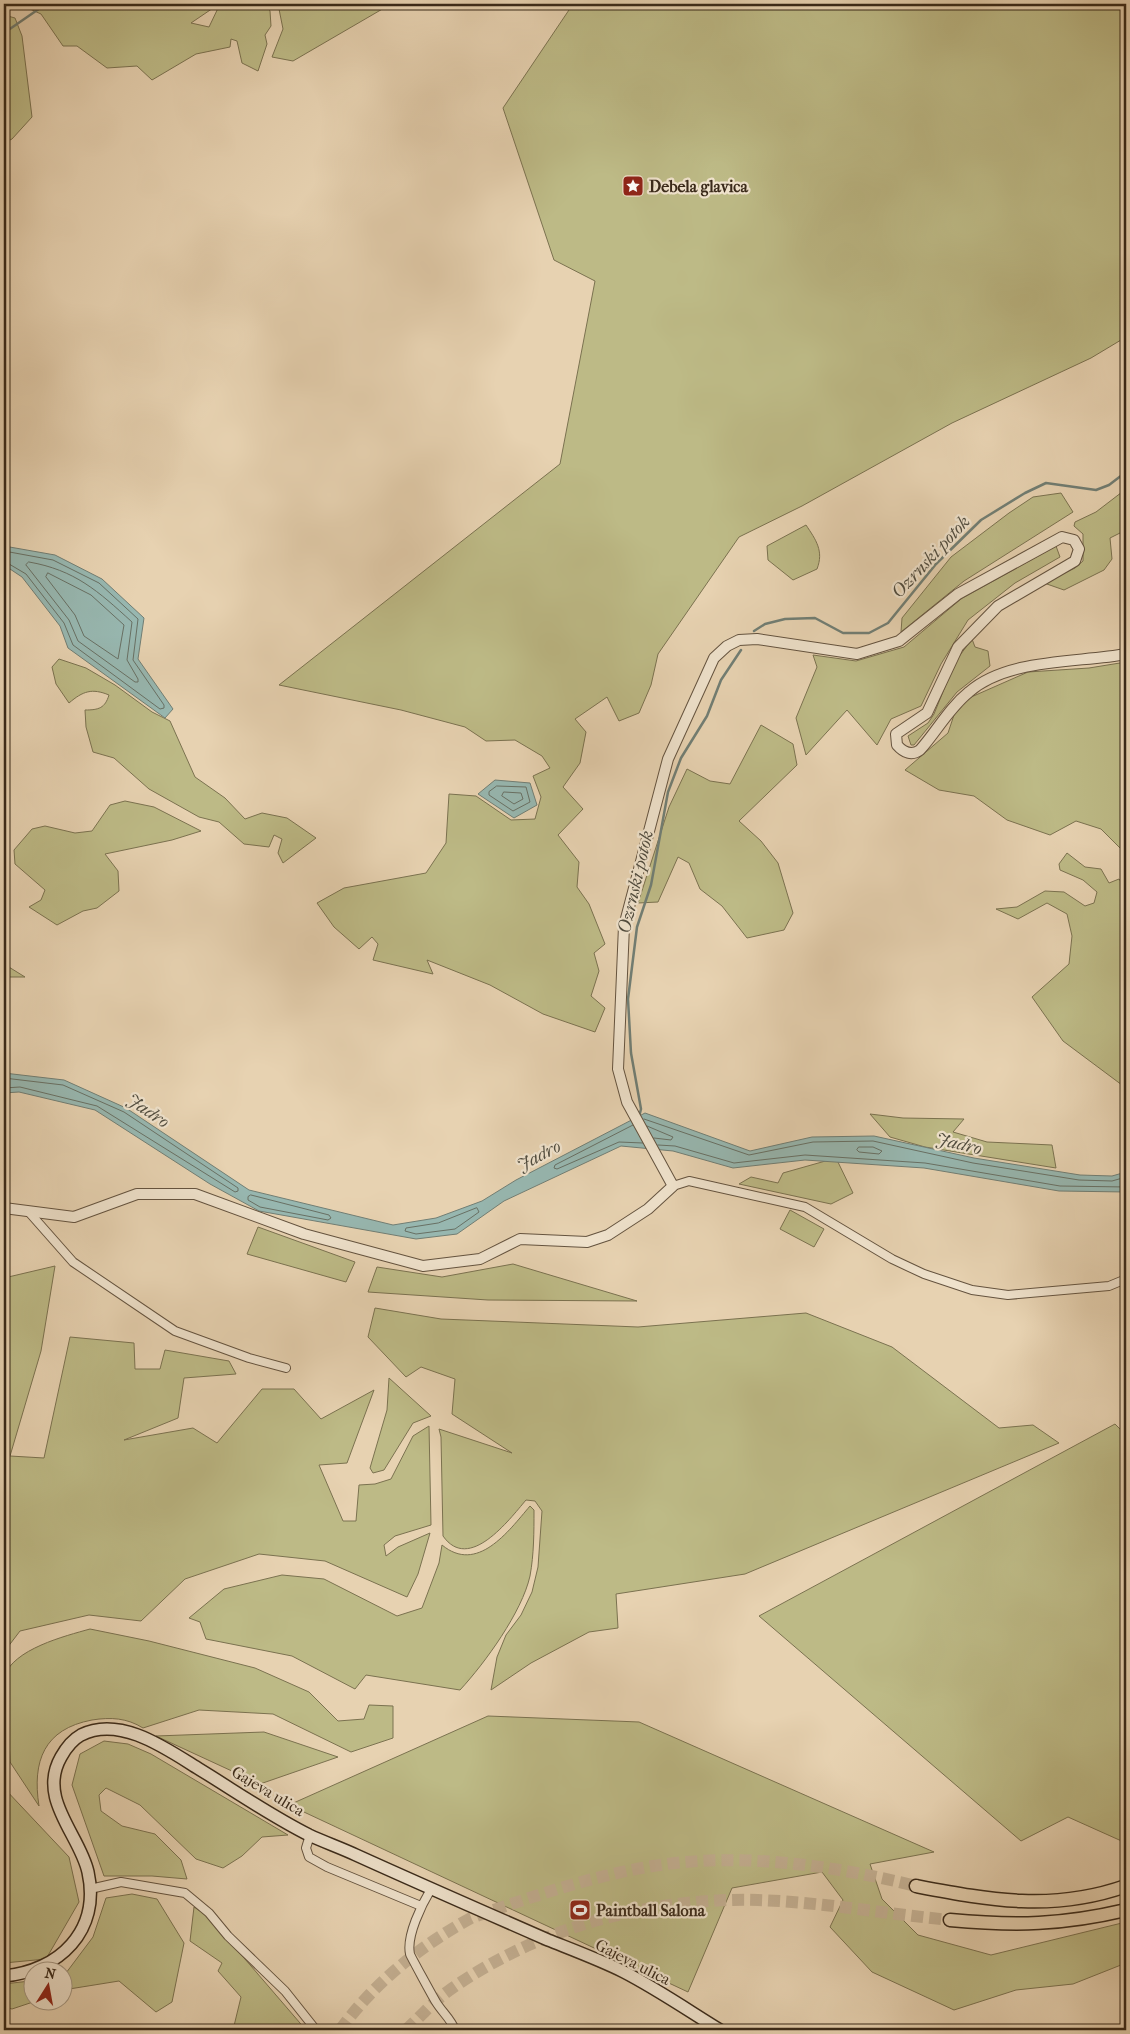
<svg xmlns="http://www.w3.org/2000/svg" width="1130" height="2034" viewBox="0 0 1130 2034" font-family="'IM FELL French Canon',serif">
<style>
.green{fill:#bdba86;stroke:#7b7250}
.water{fill:#97b7b0;stroke:#717e74}
.lines{fill:none;stroke-linecap:round;stroke-linejoin:round}
.shore{stroke:#687064;stroke-width:1}
.stream{stroke:#717e74;stroke-width:2.5}
.trunk-tunnel{stroke:#c4b093;stroke-width:12;stroke-dasharray:12 6;stroke-linecap:butt}
.minor-casing{stroke:#64533f;stroke-width:10}
.tertiary-casing{stroke:#64533f;stroke-width:12}
.secondary-casing{stroke:#392919;stroke-width:14}
.trunk-casing{stroke:#392919;stroke-width:15}
.minor{stroke:#efe2cc;stroke-width:8}
.tertiary{stroke:#efe2cc;stroke-width:10}
.secondary{stroke:#efe2cc;stroke-width:11}
.trunk{stroke:#e7d2b1;stroke-width:12}
.labels{text-anchor:middle;dominant-baseline:central;stroke-width:4.5;stroke-linejoin:round;paint-order:stroke}
.poi-label{font-size:16px;font-weight:bold;fill:#392919;stroke:#efe2cc;text-anchor:start}
.street-label{font-size:16px;fill:#392919;stroke:#efe2cc}
.water-label{font-size:18px;font-style:italic;fill:#504c3f;stroke:#efe2cc}
</style>
<rect width="100%" height="100%" fill="#e7d2b1"/>
<filter id="stains"><feTurbulence type="fractalNoise" baseFrequency=".004" numOctaves="4"/><feColorMatrix values="0 0 0 0 .2 0 0 0 0 .09 0 0 0 0 .02 0 0 0 .5 -.17"/></filter>
<radialGradient id="worn" r=".72"><stop offset=".6" stop-color="#630" stop-opacity="0"/><stop offset="1" stop-color="#630" stop-opacity=".3"/></radialGradient>
<path class="green" d="M19,4H219L191,23L209,27L220,4H266L270,11L271,26L265,35L267,44L258,71L242,63L237,41L231,39L230,47L196,54L152,80L137,66L107,68L77,46H63L41,14Z
M278,4H391L293,61L272,57L283,29Z
M573,4H1126V337L1091,358L952,423L802,506L739,537L658,654L651,685L639,713L619,721L607,697L575,719L586,732L580,763L563,787L583,809L558,835L579,862L577,887L589,904L605,944L594,953L599,971L591,996L605,1008L595,1032L543,1014L490,985L427,960L433,974L373,960L378,944L372,937L359,949L334,927L317,903L344,888L426,873L446,843L449,794L476,796L511,820L535,819L541,797L533,776L550,768L542,756L515,740L486,741L465,727L401,710L279,685L560,464L595,281L554,260L503,108Z
M4,15L15,18L22,36L32,117L12,139L4,143Z
M1126,489V530L1110,538L1112,559L1104,570L1064,590L1044,583L1075,568L1083,561V534L1074,526L1075,522L1096,512Z
M1061,493L1073,512L964,581L901,632L902,618L951,557L1009,513L1033,497Z
M806,525C816,540 824,551 817,569L793,580L768,560L767,546Z
M1056,546L1060,557L1015,583L968,620L941,664L921,706L891,719L877,745L847,710L806,755L796,718L817,667L813,655L856,661L904,647L961,599Z
M972,639L975,647L988,651L990,666L957,692L914,745H911L908,736L928,723L934,714L955,662Z
M59,659L86,668L115,685L152,712L170,721L195,777L225,798L245,819L262,813L287,818L316,838L283,863L278,853L282,839L274,835L269,847L244,844L219,822L199,817L149,789L114,758L93,752L86,727L85,710C99,710 105,708 109,695C92,688 83,691 69,703L56,684L52,667Z
M1126,662V854L1101,829L1076,821L1050,835L1007,820L974,796L939,790L905,770L948,733L954,715L969,698L1028,672L1089,668Z
M761,725L793,744L797,765L739,821L761,841L778,863L793,913L784,930L747,938L722,906L700,889L689,863L678,857L658,902L638,903L669,807L687,769L710,781L730,784Z
M125,801L154,807L201,831L172,840L105,854L118,871L119,891L97,908L83,911L57,925L29,907L41,900L45,890L15,864L14,850L32,829L45,826L75,833L92,831L110,805Z
M1067,853L1085,867L1101,869L1109,883L1119,879C1127,889 1128,898 1123,910L1126,921V1088L1063,1041L1032,997L1069,964L1072,936L1067,914L1047,903L1018,919L996,909L1017,907L1045,891L1064,892L1085,906L1094,903L1097,892L1083,880L1060,870L1059,864Z
M4,964L25,977H4Z
M870,1114L903,1118L964,1119L953,1132L987,1142L1052,1145L1056,1168L925,1147L890,1137Z
M836,1158L853,1193L831,1204L739,1184L751,1177L778,1183L783,1173Z
M790,1210L824,1229L814,1247L780,1229Z
M258,1227L355,1262L346,1282L247,1254Z
M513,1264L637,1301L488,1300L368,1292L377,1267L442,1277Z
M55,1266L41,1351L10,1456L44,1458L70,1337L134,1343L135,1369H160L165,1350L229,1361L236,1374L184,1378L178,1418L124,1440L193,1428L217,1443L262,1389H294L321,1419L374,1390L347,1463L319,1465L343,1521H356L359,1485L375,1484L391,1479L413,1436L429,1426L431,1525L395,1536L384,1545L386,1556L398,1547L430,1533L418,1574L407,1597L325,1561L259,1554L185,1579L141,1621L89,1615L20,1631L4,1652V1278Z
M375,1308L441,1319L638,1327L806,1313L892,1347L999,1428L1033,1425L1059,1443L745,1574L616,1594L618,1628L589,1632L531,1663L491,1690L497,1657L506,1635L521,1615L532,1592L538,1567L542,1511L535,1501L526,1500C509,1520 469,1573 443,1536L441,1437L439,1429L512,1453L452,1414L455,1379L421,1367L406,1377L368,1337Z
M389,1378L431,1416L413,1423L384,1470L373,1473L370,1468L387,1410Z
M1115,1424L1126,1435V1843L1068,1817L1021,1841L759,1616Z
M530,1506L534,1510C534,1532 534,1554 530,1576C522,1612 485,1663 460,1690L366,1675L355,1689L292,1656L206,1639L200,1622L189,1618L224,1589L282,1575L324,1579L397,1616L422,1608L439,1563L442,1545C477,1574 508,1532 530,1506Z
M90,1629L149,1641L255,1668L309,1692L338,1721L364,1719L369,1705L393,1706V1738L351,1752L273,1714L199,1710L143,1728C127,1718 111,1717 92,1720C44,1729 32,1761 39,1806L10,1762L9,1739L4,1735C4,1719 0,1691 4,1677C13,1649 65,1636 90,1629Z
M488,1716L639,1722L934,1852L870,1864L882,1899L918,1935L991,1955L1126,1922V1963L1073,1984L1016,1990L954,2010L872,1972L830,1927L843,1900L822,1872L732,1888L688,1992L289,1805Z
M264,1732L338,1757L260,1784L156,1736Z
M104,1741L128,1744L151,1754L288,1835L262,1837L242,1856L223,1868L196,1859L140,1805L106,1788L99,1795L101,1811L122,1826L155,1834L181,1860L187,1879L152,1876H104L72,1785L80,1754Z
M4,1788L69,1857L79,1902L46,1959L4,1963Z
M132,1894L157,1899L184,1943L172,2002L156,2012L119,1981L63,1990V1977L93,1937L106,1898Z
M194,1907L208,1916L306,2030H233L241,1997L218,1971L222,1963L190,1941Z
M30,1981L33,2002L12,2009L4,2007V1984Z"/>
<path class="water" d="M4,546L55,555L102,579L144,618L138,659L173,709L165,718L68,648L60,626L22,577L4,565Z
M495,780L530,783L537,805L514,818L478,794Z
M4,1073L64,1080L126,1108L249,1190L393,1225L436,1218L482,1201L516,1180L645,1113L750,1151L812,1137L874,1136L974,1158L1080,1175L1112,1176L1126,1172V1192L1059,1191L924,1168L805,1160L733,1168L673,1151L621,1146L504,1201L457,1234L416,1239L259,1211L210,1184L95,1110L19,1092L4,1093Z"/>
<g class="lines">
<path class="shore" d="M4,551L53,560L99,583L138,619L133,660L164,705V708L160,709L73,645L64,623L26,574L4,561
M29,562C75,570 98,591 132,622L127,660L138,679V682H135L78,641L69,620L26,565Z
M48,573L91,595L124,625L118,659L84,636L75,615L46,577Z
M497,786L526,787L530,802L513,811L489,795V792Z
M504,792L521,793L523,799L514,804L502,796Z
M4,1078L63,1085L124,1112L238,1188V1191L235,1192L97,1106L20,1087L4,1088
M644,1119L749,1155L813,1142L873,1141L973,1163L1079,1180L1112,1181L1126,1177
M633,1125L555,1165L554,1168L557,1169L619,1142L643,1143
M647,1126L673,1137L671,1140L654,1138
M658,1145L675,1146L734,1163L805,1155L925,1163L1060,1186L1126,1187
M859,1147H873L882,1151L879,1154L859,1152L857,1150Z
M251,1195L329,1215L331,1218L328,1220L260,1207L248,1200V1197Z
M477,1208L479,1212L455,1229L416,1234L405,1231L406,1228L438,1223Z"/>
<path class="stream" d="M4,33L46,4
M754,631L765,624L785,619L815,618L843,633H869L888,623L936,564L981,520L1025,493L1046,483L1096,490L1109,485L1126,472
M639,1117L641,1109L631,1053L628,999L637,927L651,885L668,792L681,758L707,716L721,680L741,650"/>
<path class="trunk-tunnel" d="M340,2030C374,1983 420,1946 471,1918C531,1897 591,1876 653,1866C740,1852 831,1865 916,1886
M406,2030C419,2018 432,2003 447,1992C535,1928 651,1897 758,1900C821,1902 887,1914 950,1920"/>
<g class="minor-casing">
<path id="minor" d="M673,1186L689,1181L805,1207L892,1259L924,1274L972,1290L1008,1295L1109,1286L1126,1279
M28,1211L73,1262L175,1331L249,1358L286,1368
M310,1835L306,1848L309,1857L327,1867L421,1906
M90,1889L121,1882L185,1893L209,1913L228,1936L285,1991L316,2030
M431,1889C422,1904 406,1936 410,1954C411,1957 433,1997 436,2002C442,2012 451,2019 455,2030"/>
</g>
<g class="tertiary-casing">
<path id="tertiary" d="M4,1208L74,1217L137,1194H195L304,1234L423,1266L480,1259L520,1239L587,1242L608,1235L648,1209L673,1186L627,1102L618,1069L624,926L668,759L714,658L727,646L739,640L757,639L857,654L899,641L958,594L1062,537L1074,540L1079,549L1075,561L998,606L958,647L927,713L896,734L897,745C904,753 912,756 920,750C937,731 949,708 969,692C1008,658 1078,663 1126,654"/>
</g>
<g class="secondary-casing">
<path id="secondary" d="M4,1976C59,1971 101,1931 88,1872C80,1835 37,1799 61,1757C66,1748 72,1740 81,1735C120,1715 167,1749 199,1769C235,1791 271,1816 309,1835C324,1842 341,1848 356,1855C420,1884 484,1912 548,1940C573,1950 600,1960 624,1972C657,1989 689,2011 720,2030"/>
</g>
<g class="trunk-casing">
<path id="trunk" d="M916,1886C990,1900 1052,1912 1126,1886
M950,1920C1016,1926 1062,1925 1126,1910"/>
</g>
<use href="#minor" class="minor"/>
<use href="#tertiary" class="tertiary"/>
<use href="#secondary" class="secondary"/>
<use href="#trunk" class="trunk"/>
</g>
<defs>
<g id="sight-square" transform="scale(1.125)"><rect x="-9" y="-9" width="18" height="18" rx="4" fill="#8f2418" stroke="#efe2cc"/><path d="M0-6L1.8-2.2L6-1.7L2.9 1.2L3.7 5.4L0 3.3L-3.7 5.4L-2.9 1.2L-6-1.7L-1.8-2.2Z" fill="#fff"/></g>
<g id="stadium-square" transform="scale(1.125)"><rect x="-9" y="-9" width="18" height="18" rx="4" fill="#8f2418" stroke="#efe2cc"/><path d="M0-5a6.5 5 0 1 0 0 10a6.5 5 0 1 0 0-10ZM-3.5-1.8h7v3.6h-7Z" fill="#fff"/></g>
</defs>
<g fill-rule="evenodd">
<use href="#sight-square" x="633" y="186"/>
<use href="#stadium-square" x="580" y="1910"/>
</g>
<g class="labels">
<g class="poi-label">
<text x="649" y="186">Debela glavica</text>
<text x="596" y="1910">Paintball Salona</text>
</g>
<g class="street-label">
<text transform="translate(268 1791) rotate(31)">Gajeva ulica</text>
<text transform="translate(633 1962) rotate(27)">Gajeva ulica</text>
</g>
<g class="water-label">
<text transform="translate(931 557) rotate(-47)">Ozrnski potok</text>
<text transform="translate(636 882) rotate(-77)">Ozrnski potok</text>
<text transform="translate(148 1111) rotate(34)">Jadro</text>
<text transform="translate(959 1144) rotate(13)">Jadro</text>
<text transform="translate(539 1156) rotate(-28)">Jadro</text>
</g>
</g>
<rect width="1130" height="2034" fill="none" stroke="#e7d2b1" stroke-width="20"/>
<rect x="5" y="5" width="1120" height="2024" fill="none" stroke="#392919" stroke-width="2.5"/>
<rect x="10" y="10" width="1110" height="2014" fill="none" stroke="#392919"/>
<g transform="translate(48 1986) rotate(11)"><circle r="24" fill="#efe2cc" stroke="#a69884"/>
<path d="M0-4L9 19L0 12L-9 19Z" fill="#8f2418"/>
<text y="-8" font-size="14" font-weight="bold" text-anchor="middle" fill="#392919">N</text>
</g>
<rect width="100%" height="100%" filter="url(#stains)"/>
<rect width="100%" height="100%" fill="url(#worn)"/>
</svg>
